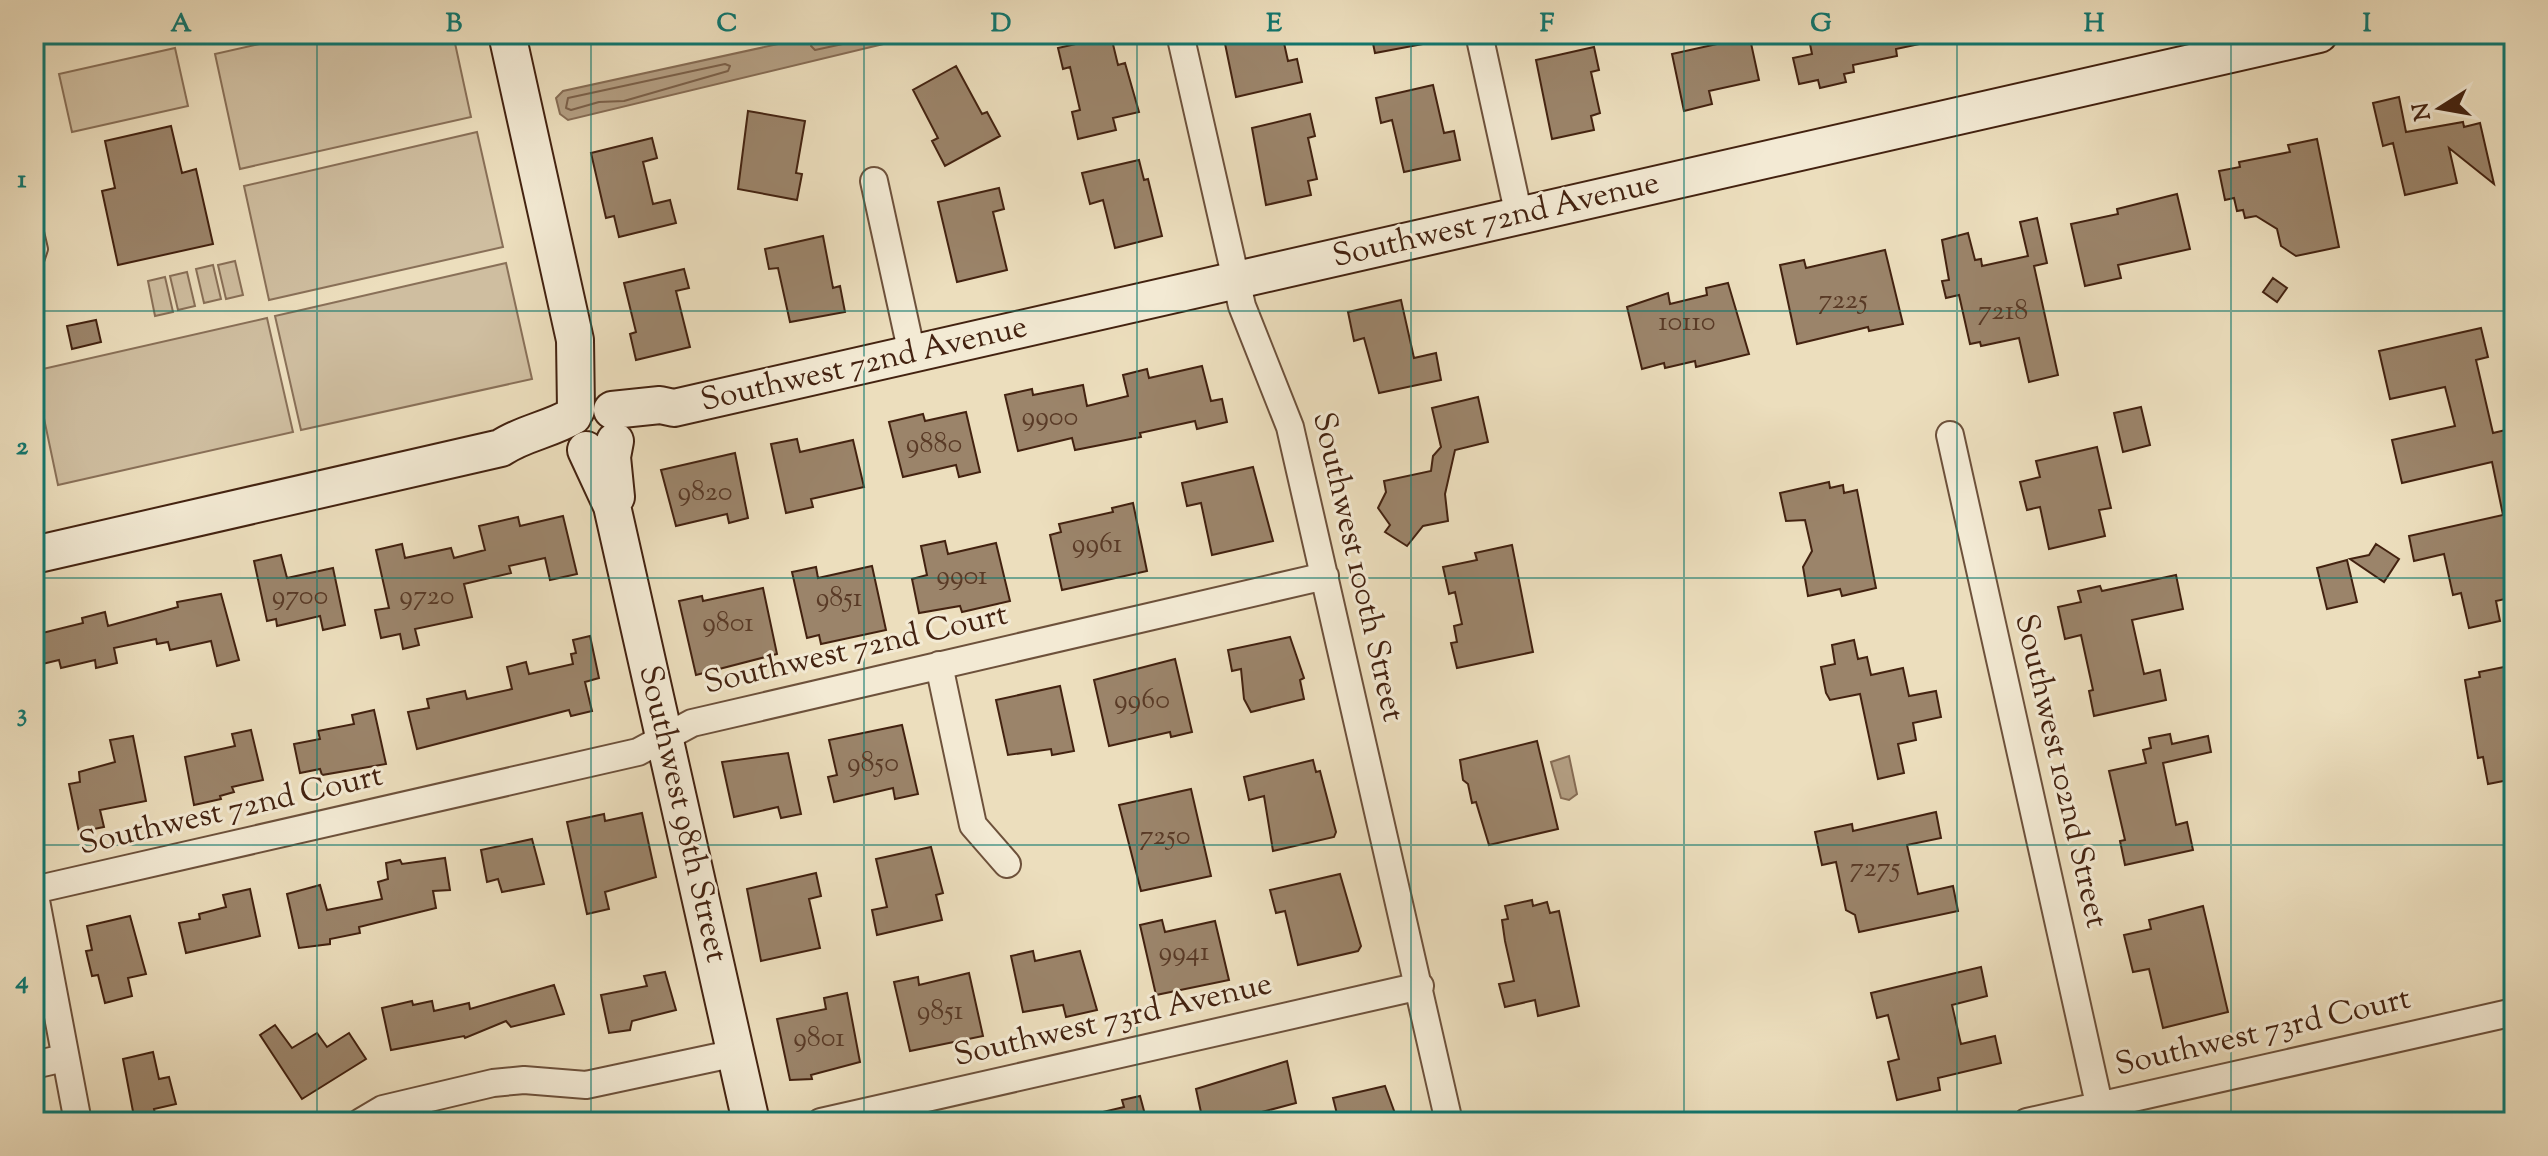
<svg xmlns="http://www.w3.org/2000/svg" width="2548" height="1156" viewBox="0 0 2548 1156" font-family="'Sorts Mill Goudy',serif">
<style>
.green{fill:#cfbea0;stroke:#897058;stroke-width:2}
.water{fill:#b39e82;stroke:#866c54;stroke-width:2}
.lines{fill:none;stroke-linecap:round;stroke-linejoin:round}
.shore{stroke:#7b6049;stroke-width:2}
.building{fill:#9b846a;stroke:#432210;stroke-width:2}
.lane-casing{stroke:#6d513b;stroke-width:16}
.street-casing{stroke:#6d513b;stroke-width:30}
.secondary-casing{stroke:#432210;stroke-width:40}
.lane{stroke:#f3ead4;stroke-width:12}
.street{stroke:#f3ead4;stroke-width:26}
.secondary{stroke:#f3ead4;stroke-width:36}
.grid{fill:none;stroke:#0f766e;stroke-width:2;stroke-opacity:0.55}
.labels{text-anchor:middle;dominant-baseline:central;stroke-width:6;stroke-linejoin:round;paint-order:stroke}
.number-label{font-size:28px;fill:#593a26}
.street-label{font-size:32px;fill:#432210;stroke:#f3ead4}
.neatline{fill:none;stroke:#0f766e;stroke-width:3}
.grid-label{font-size:26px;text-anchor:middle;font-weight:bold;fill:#0f766e}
</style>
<rect width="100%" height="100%" fill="#ecdebd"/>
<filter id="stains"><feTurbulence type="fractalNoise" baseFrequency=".0025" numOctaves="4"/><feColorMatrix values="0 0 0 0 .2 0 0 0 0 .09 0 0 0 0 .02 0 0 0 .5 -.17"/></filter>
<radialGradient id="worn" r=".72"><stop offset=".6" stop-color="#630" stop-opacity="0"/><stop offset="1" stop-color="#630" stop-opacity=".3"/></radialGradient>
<path class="green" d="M304,34H453L471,117L240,169L215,54Z
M175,48L188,106L72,132L59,74Z
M477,132L503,247L269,300L244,186Z
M235,261L243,295L226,299L218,265Z
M506,263L532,379L301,430L275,316Z
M213,265L221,299L204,303L196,269Z
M187,272L195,306L178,310L170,276Z
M165,277L173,312L155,316L148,281Z
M267,318L293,432L58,485L34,371Z"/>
<path class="water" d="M824,34H925L568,120L560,114L556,98L563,91Z
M1569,756L1577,794L1569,800L1561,798L1551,762Z"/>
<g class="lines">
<path class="shore" d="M815,34L811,46L815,50L889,34
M725,64L730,66L728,71L624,101L599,102L571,110L566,108L568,98Z"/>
</g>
<path class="building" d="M1223,34H1282L1288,61L1297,59L1302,82L1236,97Z
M1371,34H1438L1439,41L1375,53Z
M1724,34H1749L1759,80L1709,91L1712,104L1684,111L1672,54L1726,42Z
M1808,34H1928L1929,42L1896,49L1897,56L1853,65L1854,72L1844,74L1846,82L1820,88L1818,80L1799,84L1793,58L1812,54Z
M1111,36L1118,65L1125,63L1139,112L1113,118L1116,130L1078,139L1072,112L1080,110L1070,67L1063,69L1058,48Z
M1594,47L1599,70L1591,72L1600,113L1591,116L1594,130L1552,139L1536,60Z
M956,66L982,114L987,112L1000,136L945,166L932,141L938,138L913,90Z
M1433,85L1444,133L1454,131L1460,160L1404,172L1392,120L1381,123L1376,98Z
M2399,97L2406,132L2463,122L2464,127L2480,123L2494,184L2449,148L2457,183L2405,195L2393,143L2383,146L2373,103Z
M748,111L805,121L796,173L802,174L797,200L738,189Z
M1310,114L1315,136L1308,138L1317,179L1308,181L1311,195L1266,205L1252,128Z
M171,126L182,173L196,169L213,244L118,265L102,191L115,188L105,141Z
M652,138L657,158L643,162L653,204L670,200L676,223L619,237L614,216L606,218L591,153Z
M2317,139L2339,247L2296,256L2281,246L2277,229L2256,216L2245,218L2243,210L2237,211L2234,198L2225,200L2219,171L2240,167L2239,162L2290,152L2288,145Z
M1139,160L1144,180L1148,179L1162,236L1115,248L1103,200L1090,204L1082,173Z
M999,188L1004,209L993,212L1007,270L957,282L938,202Z
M2177,194L2190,249L2118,265L2121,278L2085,286L2071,224L2118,214L2117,209Z
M2037,218L2047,263L2034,266L2058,375L2029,382L2019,338L1981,346L1980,342L1970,344L1959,295L1946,298L1942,281L1949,280L1942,240L1968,233L1975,260L1981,259L1982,266L2028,256L2020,222Z
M823,236L833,288L840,286L845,312L790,322L778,268L769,269L765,249Z
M1885,250L1903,324L1869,331L1868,327L1797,344L1780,265L1804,260L1806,268Z
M684,269L689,288L676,291L690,347L636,360L630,334L636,332L624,283Z
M2273,278L2287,288L2277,302L2263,292Z
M1728,283L1749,354L1696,367L1695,361L1665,368L1664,363L1642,369L1627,307L1668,293L1670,304L1707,295L1706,288Z
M1401,300L1414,358L1436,353L1441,380L1379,393L1364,338L1354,341L1348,312Z
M96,320L101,342L72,349L67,326Z
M2481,328L2488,357L2476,360L2493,433L2514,428V597L2496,601L2500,621L2469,628L2461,593L2453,595L2444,554L2414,561L2409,536L2503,515L2492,462L2402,483L2392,440L2455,426L2445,387L2390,399L2379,351Z
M1202,366L1211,401L1222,399L1227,422L1197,429L1195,421L1140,433L1141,437L1075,450L1072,438L1018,451L1005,395L1032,389L1033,395L1083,385L1087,406L1128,396L1123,375L1147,369L1149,378Z
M1478,397L1488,442L1455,450L1445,494L1448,521L1423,526L1407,546L1385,532L1390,525L1378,508L1386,492L1384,481L1431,471L1433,456L1441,447L1432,408Z
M2141,407L2150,445L2123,452L2114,413Z
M966,412L980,472L959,477L956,465L903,477L889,422L923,414L925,421Z
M797,439L800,452L853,440L864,487L811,499L813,507L786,513L771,444Z
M2097,447L2111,508L2099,510L2105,536L2049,549L2040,507L2027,510L2020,482L2040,477L2036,461Z
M735,453L748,518L729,523L727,514L676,526L661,470Z
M1253,467L1273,541L1212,555L1201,503L1187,506L1182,483Z
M1829,482L1830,488L1843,485L1844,493L1857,490L1876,588L1842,596L1840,589L1808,596L1803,567L1812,551L1805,520L1786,521L1780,493Z
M1133,503L1147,571L1062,590L1050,535L1061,532L1059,524L1113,512L1112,508Z
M563,516L577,574L550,580L545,558L509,566L511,573L464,584L472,617L415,629L419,645L403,649L400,634L381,638L375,610L389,608L376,550L402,544L405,558L451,548L454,558L485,550L479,526L518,517L520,526Z
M945,541L948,554L996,543L1010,601L962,612L960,606L919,613L912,579L927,575L921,546Z
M2376,544L2399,559L2384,582L2350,559L2369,555Z
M1512,545L1533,652L1457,668L1451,643L1457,642L1454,626L1462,624L1455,592L1449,594L1443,567L1477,560L1475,553Z
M281,555L287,578L333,568L345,625L323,630L320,616L277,626L276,619L267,621L254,561Z
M2347,560L2357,602L2327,609L2317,568Z
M872,566L886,630L821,644L819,635L807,638L792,572L816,567L818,578Z
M2176,575L2183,609L2132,620L2144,674L2160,670L2166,700L2094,716L2089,691L2093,690L2081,635L2065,639L2058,607L2081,602L2078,591L2100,586L2102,591Z
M763,588L777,654L696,675L679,601L702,596L703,601Z
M221,594L239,660L217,666L211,641L170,650L168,642L157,644L156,639L114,648L117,663L96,668L95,660L61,668L59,660L34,666V635L83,623L82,618L105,612L108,626L178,607L177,602Z
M590,636L599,678L585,682L592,711L571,716L569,710L417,749L408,712L429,708L427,699L465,691L467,699L512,689L507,667L526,662L529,674L573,664L571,654L576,653L573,640Z
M1290,637L1304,678L1300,680L1304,699L1251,712L1244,699L1241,669L1232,671L1228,650Z
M1854,640L1858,659L1867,657L1871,675L1903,668L1909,696L1936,691L1941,717L1913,723L1916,740L1898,744L1904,773L1878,779L1860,694L1830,700L1826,693L1821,667L1835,664L1832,645Z
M1175,659L1192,732L1171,737L1170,732L1109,746L1094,680Z
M2514,665V779L2488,784L2483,757L2478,758L2465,680L2480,677L2479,672Z
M1060,686L1074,751L1052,755L1051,749L1008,755L996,700Z
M374,710L386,764L322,775L320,769L300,773L294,744L320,739L318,731L354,724L352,715Z
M902,725L918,794L895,799L893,788L834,802L828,777L837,775L829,740Z
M251,730L263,780L232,787L234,792L220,796L221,799L194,805L185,757L235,746L232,734Z
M2170,734L2172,744L2208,736L2211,752L2163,763L2176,825L2187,822L2193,850L2125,865L2120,841L2125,840L2109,771L2146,763L2143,750L2151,748L2149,738Z
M133,736L146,801L100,810L104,827L79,832L69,784L80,782L79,772L115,762L110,740Z
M1537,741L1558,829L1489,845L1476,802L1472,803L1468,784L1463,780L1460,760Z
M788,753L801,814L781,818L778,807L734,817L722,762Z
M1313,760L1316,772L1320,771L1336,832L1334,837L1273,851L1264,796L1249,800L1244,777Z
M1191,789L1211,876L1141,891L1119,805Z
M1936,812L1941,838L1907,845L1918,894L1953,886L1958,911L1859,932L1855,915L1846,910L1836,862L1822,865L1815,832L1852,824L1853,831Z
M642,813L656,877L605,892L609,909L587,914L567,822L604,814L605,821Z
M532,839L544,884L502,892L498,879L487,882L481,850Z
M931,847L943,893L936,895L942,920L877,935L872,910L887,907L876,859Z
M445,858L450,890L433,891L436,908L359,927L360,933L330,939V944L299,948L287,894L320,885L327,910L382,899L378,882L388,879L386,863L400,860L402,864Z
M816,873L821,896L809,899L820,948L761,961L747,889Z
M1340,874L1361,946L1358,951L1298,965L1285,911L1276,913L1270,890Z
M250,889L260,936L186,953L179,923L200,919L199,914L226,907L223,895Z
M1532,900L1533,906L1547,902L1550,913L1559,911L1579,1006L1538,1016L1535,1000L1505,1007L1499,984L1514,981L1505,941L1502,920L1508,919L1505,906Z
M2203,906L2228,1012L2163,1028L2149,969L2133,972L2124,935L2151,929L2149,920Z
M130,916L146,974L128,978L132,996L105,1003L98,975L92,976L86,951L92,950L87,926Z
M1162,920L1165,932L1215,921L1229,980L1156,995L1140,925Z
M1033,951L1035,961L1080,951L1097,1010L1066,1017L1063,1005L1023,1012L1011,956Z
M1981,967L1987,996L1952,1005L1961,1044L1995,1036L2001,1063L1938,1078L1940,1090L1897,1100L1888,1062L1899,1059L1888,1015L1877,1018L1871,993Z
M665,972L676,1010L632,1021L630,1030L609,1033L601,995L647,986L644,976Z
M969,973L983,1036L910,1051L894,982L918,977L919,985Z
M554,985L564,1014L511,1027L506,1021L465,1038L464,1036L391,1050L382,1008L412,1001L413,1005L432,1001L434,1011L469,1003L470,1009Z
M847,993L860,1062L811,1075L812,1079L790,1080L777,1019L826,1009L824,998Z
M275,1025L292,1048L317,1033L327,1047L349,1033L366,1059L302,1099L260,1035Z
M153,1052L159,1079L169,1077L176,1104L154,1109L157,1122H135L123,1059Z
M1287,1061L1296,1103L1224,1122L1222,1113L1202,1117L1196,1089Z
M1385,1086L1397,1119L1393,1122H1339L1333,1098Z
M1140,1096L1147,1122H1091L1090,1115L1124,1107L1122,1100Z"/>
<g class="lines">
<g class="lane-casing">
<path id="lane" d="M34,219L41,249L34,270"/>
</g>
<g class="street-casing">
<path id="street" d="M1180,34L1242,306L1290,427L1449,1122
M1479,34L1519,216
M874,181L912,354
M1950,435L2103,1122
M939,665L973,825L1007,864
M34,890L638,752L692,723L1325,576
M34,890L78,1122
M34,1065L64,1058
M361,1122L383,1109L493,1083L524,1080L586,1085L736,1053
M821,1122L1420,986
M2027,1122L2514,1012"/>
</g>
<g class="secondary-casing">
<path id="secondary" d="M507,34L575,340L576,410
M612,410L660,405L674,408L2319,34
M615,441L612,457L616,497
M586,450L612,506L751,1122
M34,555L501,448C523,433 549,430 573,416"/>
</g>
<use href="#lane" class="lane"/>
<use href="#street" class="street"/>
<use href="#secondary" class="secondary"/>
</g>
<path class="grid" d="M317,34V1122M591,34V1122M864,34V1122M1137,34V1122M1411,34V1122M1684,34V1122M1957,34V1122M2231,34V1122M34,311H2514M34,578H2514M34,845H2514"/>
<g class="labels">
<g class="number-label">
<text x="1843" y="301">7225</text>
<text x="2003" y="312">7218</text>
<text x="1687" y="323">10110</text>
<text x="1050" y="418">9900</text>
<text x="934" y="445">9880</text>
<text x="705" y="493">9820</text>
<text x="1097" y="545">9961</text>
<text x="962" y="577">9901</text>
<text x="300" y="597">9700</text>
<text x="427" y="597">9720</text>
<text x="839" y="599">9851</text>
<text x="728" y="624">9801</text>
<text x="1142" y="701">9960</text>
<text x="873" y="764">9850</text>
<text x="1165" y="837">7250</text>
<text x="1875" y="869">7275</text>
<text x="1184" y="953">9941</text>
<text x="940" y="1012">9851</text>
<text x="819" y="1039">9801</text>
</g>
<g class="street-label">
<text transform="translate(1496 221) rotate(-13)">Southwest 72nd Avenue</text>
<text transform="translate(864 365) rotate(-13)">Southwest 72nd Avenue</text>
<text transform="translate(1357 567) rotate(77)">Southwest 100th Street</text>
<text transform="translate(856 650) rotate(-13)">Southwest 72nd Court</text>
<text transform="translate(2060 771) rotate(77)">Southwest 102nd Street</text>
<text transform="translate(231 811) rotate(-13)">Southwest 72nd Court</text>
<text transform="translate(682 814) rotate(77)">Southwest 98th Street</text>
<text transform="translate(1113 1021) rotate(-13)">Southwest 73rd Avenue</text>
<text transform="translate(2263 1033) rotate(-13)">Southwest 73rd Court</text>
</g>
</g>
<rect width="2548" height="1156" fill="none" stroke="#ecdebd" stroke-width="88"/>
<g transform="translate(2440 108) rotate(259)" stroke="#f3ead4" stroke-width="6" paint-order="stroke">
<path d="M0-6L14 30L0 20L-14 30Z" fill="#432210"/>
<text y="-12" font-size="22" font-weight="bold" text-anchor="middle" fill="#432210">N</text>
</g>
<rect x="44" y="44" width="2460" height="1068" class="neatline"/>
<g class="grid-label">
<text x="181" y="31">A</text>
<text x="454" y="31">B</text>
<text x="727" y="31">C</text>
<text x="1001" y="31">D</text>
<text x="1274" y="31">E</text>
<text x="1547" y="31">F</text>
<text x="1821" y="31">G</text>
<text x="2094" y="31">H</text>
<text x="2367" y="31">I</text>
<text x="22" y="187">1</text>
<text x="22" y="454">2</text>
<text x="22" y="721">3</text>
<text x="22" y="988">4</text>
</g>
<rect width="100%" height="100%" filter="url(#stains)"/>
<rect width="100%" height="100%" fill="url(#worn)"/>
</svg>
